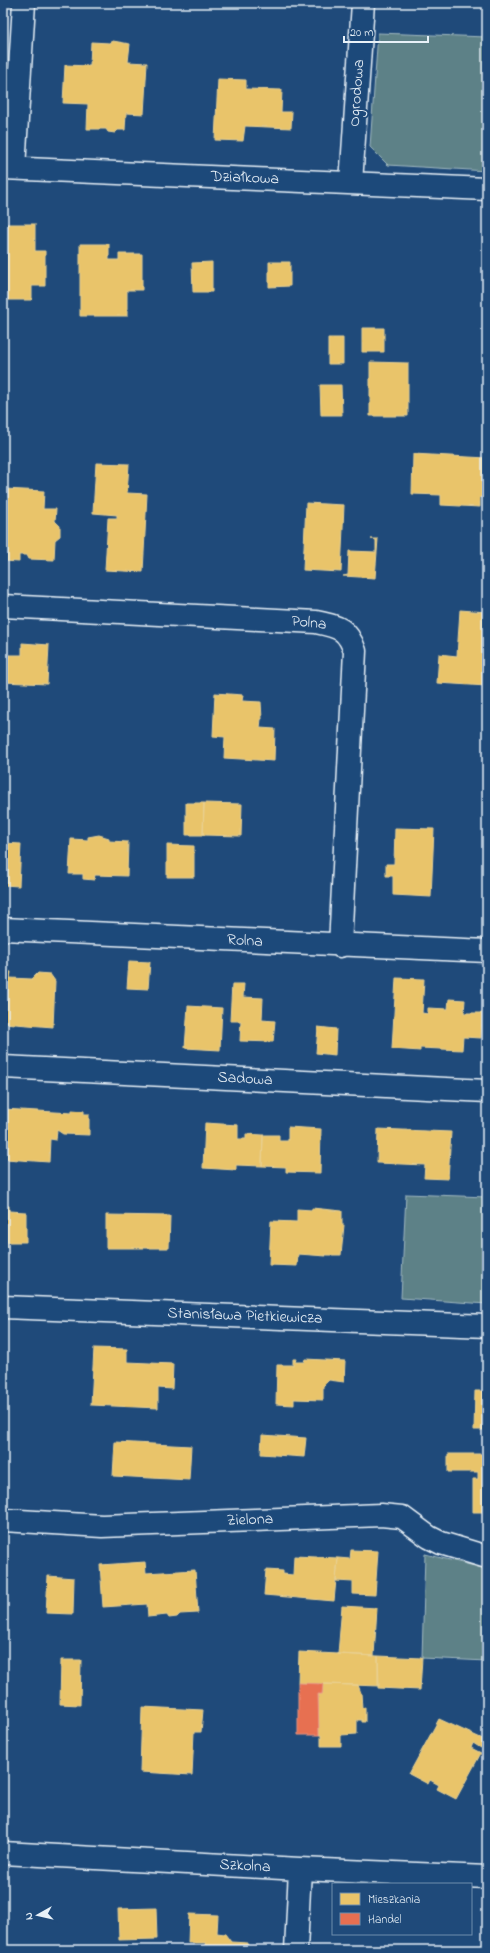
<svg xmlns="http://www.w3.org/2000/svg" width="490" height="1953" viewBox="0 0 490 1953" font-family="'Indie Flower',sans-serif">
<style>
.green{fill:#5d8187;stroke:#a2b9c0}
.homes{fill:#e9c46a;stroke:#e9d295}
.shops{fill:#e76f51;stroke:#e79683}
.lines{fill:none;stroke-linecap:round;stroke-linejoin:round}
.minor-casing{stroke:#e8f1f8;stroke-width:25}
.minor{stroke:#1f4a7a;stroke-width:22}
.labels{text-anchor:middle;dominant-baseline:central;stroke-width:4;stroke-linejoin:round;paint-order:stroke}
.street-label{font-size:16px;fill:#e8f1f8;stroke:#1f4a7a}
</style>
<rect width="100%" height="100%" fill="#1f4a7a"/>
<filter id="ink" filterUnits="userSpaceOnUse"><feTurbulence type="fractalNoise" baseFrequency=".025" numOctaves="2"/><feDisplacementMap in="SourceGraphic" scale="8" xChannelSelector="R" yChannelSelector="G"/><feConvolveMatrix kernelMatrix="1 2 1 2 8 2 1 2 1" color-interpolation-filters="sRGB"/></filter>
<g filter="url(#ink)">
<!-- green -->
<path class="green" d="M 378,33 L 487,37 L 487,171 L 388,165 L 370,147 Z
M 406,1194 L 487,1197 L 487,1304 L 401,1298 Z
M 425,1554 L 487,1569 L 487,1661 L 422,1658 Z"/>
<!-- homes -->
<path class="homes" d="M 113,41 L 130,44 L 128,62 L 147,63 L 144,114 L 126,113 L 125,130 L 118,130 L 115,133 L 108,132 L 106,129 L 87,129 L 88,104 L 63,103 L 65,65 L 90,66 L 91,42 L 110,43 Z
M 218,79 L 246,80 L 246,89 L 282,90 L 281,112 L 292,112 L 291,128 L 245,126 L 243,141 L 215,140 Z
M 3,224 L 35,224 L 35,251 L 45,251 L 45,286 L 32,286 L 32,300 L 3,300 Z
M 80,244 L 109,244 L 109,260 L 119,260 L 119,254 L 142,254 L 142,290 L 127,290 L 127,316 L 80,316 Z
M 212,262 L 212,292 L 193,292 L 192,263 Z
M 269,262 L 290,262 L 290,286 L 269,287 Z
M 362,328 L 384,328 L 384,352 L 362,352 Z
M 328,338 L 343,338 L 343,364 L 328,364 Z
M 370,362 L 408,363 L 408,416 L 370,416 Z
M 320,385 L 341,385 L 342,415 L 321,415 Z
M 413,454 L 487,458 L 487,498 L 480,497 L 480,507 L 441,505 L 441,495 L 412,494 Z
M 96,463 L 129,464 L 127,493 L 147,494 L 143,572 L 105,570 L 108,518 L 117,518 L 117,515 L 93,513 Z
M 4,489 L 44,491 L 43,509 L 56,509 L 55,521 L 60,526 L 60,536 L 55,540 L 54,560 L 29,559 L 27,555 L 19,555 L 19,562 L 3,561 Z
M 306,503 L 344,505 L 341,572 L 303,570 Z
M 371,539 L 378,539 L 375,578 L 343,576 L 348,575 L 349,551 L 376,552 L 376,540 Z
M 460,610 L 487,612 L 487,686 L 437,683 L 439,654 L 457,656 Z
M 22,643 L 49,645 L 47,684 L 3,682 L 3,655 L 22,655 Z
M 215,693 L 243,695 L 242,701 L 261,702 L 262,719 L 261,719 L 260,728 L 275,729 L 274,761 L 224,758 L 225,737 L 213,736 Z
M 186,803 L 204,803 L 203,835 L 186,835 Z
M 204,803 L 242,804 L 241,836 L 203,835 Z
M 395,828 L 434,829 L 431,897 L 393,895 L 393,876 L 386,876 L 386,864 L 394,864 Z
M 99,835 L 109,838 L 109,841 L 128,842 L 127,876 L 95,875 L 94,880 L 83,879 L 83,874 L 69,874 L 71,839 L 88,840 L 88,837 Z
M 3,843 L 21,844 L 19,886 L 3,885 Z
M 167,845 L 194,846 L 194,877 L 167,877 Z
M 129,961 L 150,962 L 148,989 L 127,988 Z
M 3,971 L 11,972 L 10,978 L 32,979 L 38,973 L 50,974 L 55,981 L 53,1027 L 3,1023 Z
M 396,978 L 424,979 L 422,1013 L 428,1014 L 428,1008 L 448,1009 L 449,999 L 465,1000 L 464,1013 L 482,1013 L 481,1038 L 463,1037 L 462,1050 L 420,1048 L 420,1051 L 392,1049 Z
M 232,984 L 244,984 L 243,997 L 263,998 L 262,1020 L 275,1021 L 273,1042 L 240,1041 L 241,1021 L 230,1021 Z
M 188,1006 L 222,1008 L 220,1050 L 185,1048 Z
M 318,1027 L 336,1029 L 335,1055 L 316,1053 Z
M 3,1109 L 72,1113 L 72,1110 L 84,1111 L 84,1114 L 89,1114 L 89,1135 L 63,1134 L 57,1130 L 56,1140 L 50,1139 L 49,1162 L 5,1159 L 4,1170 L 3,1170 Z
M 205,1123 L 238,1125 L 238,1139 L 246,1139 L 246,1134 L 263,1135 L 262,1166 L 236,1165 L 236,1170 L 203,1168 Z
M 288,1127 L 321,1129 L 320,1173 L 286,1172 L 286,1167 L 262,1166 L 263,1135 L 279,1135 L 279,1141 L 288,1141 Z
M 378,1129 L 451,1132 L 448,1179 L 424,1178 L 425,1165 L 377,1163 Z
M 3,1206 L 9,1206 L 9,1211 L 26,1212 L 26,1242 L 7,1242 L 7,1247 L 3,1247 Z
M 312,1208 L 342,1211 L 342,1225 L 344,1225 L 341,1255 L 325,1255 L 326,1256 L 298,1254 L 297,1266 L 269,1265 L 271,1221 L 297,1222 L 297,1209 L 312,1210 Z
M 106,1215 L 170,1216 L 169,1248 L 106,1248 Z
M 94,1348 L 127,1349 L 127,1362 L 173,1364 L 172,1389 L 158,1388 L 158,1408 L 91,1405 Z
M 293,1359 L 296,1359 L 295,1362 L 304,1362 L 305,1359 L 345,1361 L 344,1382 L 329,1380 L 323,1386 L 323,1400 L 294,1399 L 294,1405 L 276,1404 L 277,1365 L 293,1365 Z
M 475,1391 L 487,1391 L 487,1430 L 474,1430 Z
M 262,1435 L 306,1438 L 304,1457 L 261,1454 Z
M 115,1442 L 191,1446 L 189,1480 L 113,1476 Z
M 448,1454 L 487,1454 L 487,1512 L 473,1512 L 473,1479 L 478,1479 L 478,1472 L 448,1472 Z
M 351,1550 L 378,1551 L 375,1595 L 353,1594 L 353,1582 L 336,1581 L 338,1558 L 350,1559 Z
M 294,1556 L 338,1558 L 334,1601 L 264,1595 L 266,1570 L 283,1571 L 283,1574 L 293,1575 Z
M 145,1562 L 146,1573 L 195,1570 L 198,1613 L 180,1614 L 177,1617 L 169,1618 L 167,1615 L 148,1617 L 147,1604 L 103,1607 L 100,1565 Z
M 48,1576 L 74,1578 L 73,1614 L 46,1613 Z
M 342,1606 L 377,1608 L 374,1656 L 338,1654 Z
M 299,1652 L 378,1656 L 379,1686 L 298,1683 Z
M 378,1656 L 422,1658 L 420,1690 L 378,1688 Z
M 61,1660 L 81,1660 L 80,1705 L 60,1704 Z
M 323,1684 L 358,1685 L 361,1693 L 362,1708 L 365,1707 L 365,1722 L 362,1722 L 362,1720 L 357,1720 L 357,1734 L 341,1735 L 341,1746 L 321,1746 L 321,1735 L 319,1735 L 318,1694 L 322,1694 Z
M 142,1707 L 203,1710 L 201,1732 L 194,1732 L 192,1775 L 140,1772 Z
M 439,1719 L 485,1740 L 481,1748 L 473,1743 L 471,1748 L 481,1753 L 456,1799 L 437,1789 L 439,1785 L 430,1780 L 428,1784 L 409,1774 Z
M 156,1908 L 157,1939 L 119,1940 L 118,1909 Z
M 189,1914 L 218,1915 L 217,1933 L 225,1934 L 231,1942 L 248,1943 L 247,1950 L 206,1950 L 206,1943 L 188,1943 Z"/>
<!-- shops -->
<path class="shops" d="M 298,1683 L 323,1684 L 322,1694 L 318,1694 L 319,1735 L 298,1735 Z"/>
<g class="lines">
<defs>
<path id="minor" d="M 3,168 L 487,189
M 14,168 L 24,3
M 351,183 L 363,3
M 3,606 L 316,622 C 339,627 347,628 355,651 L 340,946
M 3,929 L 487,951
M 3,1067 L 487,1091
M 3,1307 L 487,1326
M 3,1520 L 102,1526 L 381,1515 L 402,1517 L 429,1537 L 441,1543 L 487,1557
M 3,1853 L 300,1869 L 487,1877
M 296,1950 L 300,1869"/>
</defs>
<!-- minor casing -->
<use href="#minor" class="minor-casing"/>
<!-- minor -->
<use href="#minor" class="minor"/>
</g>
</g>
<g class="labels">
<!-- street labels -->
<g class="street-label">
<text transform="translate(357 93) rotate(-86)">Ogrodowa</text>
<text transform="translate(245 178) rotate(2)">Działkowa</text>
<text transform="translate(309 623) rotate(6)">Polna</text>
<text transform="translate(245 941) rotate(3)">Rolna</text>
<text transform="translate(245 1079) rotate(3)">Sadowa</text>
<text transform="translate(245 1316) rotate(2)">Stanisława Pietkiewicza</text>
<text transform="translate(250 1520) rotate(-2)">Zielona</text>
<text transform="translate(245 1866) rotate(3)">Szkolna</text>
</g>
</g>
<!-- margin -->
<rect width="490" height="1953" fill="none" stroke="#1f4a7a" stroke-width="16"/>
<rect x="8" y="8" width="474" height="1937" fill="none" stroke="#e8f1f8" stroke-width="1.5" filter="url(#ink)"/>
<!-- legend -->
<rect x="332" y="1883" width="140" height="52" fill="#1f4a7a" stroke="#6f8dac"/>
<rect x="340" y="1893" width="20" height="12" fill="#e9c46a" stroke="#6f8dac"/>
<text x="368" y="1903" font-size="12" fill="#e8f1f8">Mieszkania</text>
<rect x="340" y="1913" width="20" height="12" fill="#e76f51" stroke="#6f8dac"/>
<text x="368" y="1923" font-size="12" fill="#e8f1f8">Handel</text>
<!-- north arrow -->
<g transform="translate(38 1915) rotate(262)" stroke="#1f4a7a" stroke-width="3" paint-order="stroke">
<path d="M0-3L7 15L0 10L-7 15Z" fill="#e8f1f8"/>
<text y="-6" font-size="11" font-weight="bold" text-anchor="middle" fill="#e8f1f8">N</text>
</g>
<!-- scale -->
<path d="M344 36v6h84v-6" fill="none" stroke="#e8f1f8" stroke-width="2"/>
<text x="350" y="36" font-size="12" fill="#e8f1f8" stroke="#1f4a7a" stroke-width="3" paint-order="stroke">20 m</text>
</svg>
